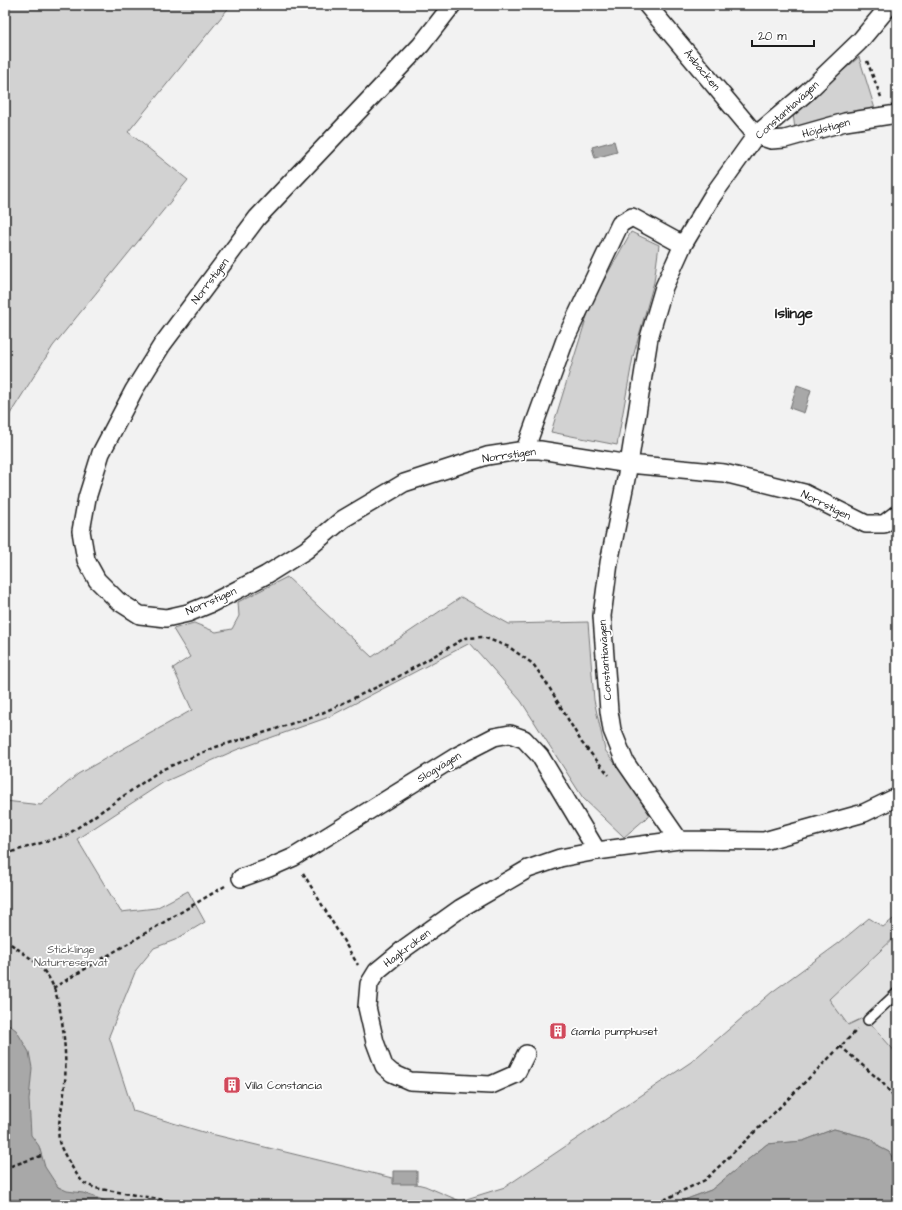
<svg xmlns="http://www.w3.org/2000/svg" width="902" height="1210" viewBox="0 0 902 1210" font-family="'Architects Daughter',sans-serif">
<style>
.built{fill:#e2e2e2}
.green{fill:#d2d2d2;stroke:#777}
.water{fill:#a8a8a8;stroke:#707070}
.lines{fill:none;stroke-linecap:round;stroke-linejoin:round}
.service-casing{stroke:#1c1c1c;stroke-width:12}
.minor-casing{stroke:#1c1c1c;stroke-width:20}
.path{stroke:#1c1c1c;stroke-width:2.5;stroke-dasharray:4 3;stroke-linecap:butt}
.service{stroke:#fff;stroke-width:9}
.minor{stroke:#fff;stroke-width:17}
.labels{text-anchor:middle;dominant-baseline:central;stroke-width:3.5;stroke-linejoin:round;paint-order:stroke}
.street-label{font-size:11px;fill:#1c1c1c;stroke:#fff}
.park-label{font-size:11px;fill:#5c5c5c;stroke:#fff}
.poi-label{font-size:11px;fill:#1c1c1c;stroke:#fff;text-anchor:start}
.district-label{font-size:15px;font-weight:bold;fill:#1c1c1c;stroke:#fff}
</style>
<rect width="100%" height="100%" fill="#f2f2f2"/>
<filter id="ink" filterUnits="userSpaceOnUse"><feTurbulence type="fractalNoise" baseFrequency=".025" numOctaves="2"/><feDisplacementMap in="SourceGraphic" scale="8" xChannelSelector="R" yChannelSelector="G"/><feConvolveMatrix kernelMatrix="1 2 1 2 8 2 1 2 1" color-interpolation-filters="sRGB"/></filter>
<g filter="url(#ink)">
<!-- built -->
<path class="built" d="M 897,935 L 897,1054 L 866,1017 L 848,1025 L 829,999 Z"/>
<!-- green -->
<path class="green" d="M 5,5 L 231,5 L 128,132 L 188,180 L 53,346 L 5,422 Z
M 859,57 L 875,109 L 795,129 L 793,114 Z
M 631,232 L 659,245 L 654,282 L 633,357 L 617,445 L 551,432 L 591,303 Z
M 287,577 L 372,657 L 461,597 L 509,624 L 588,622 L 594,700 L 605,750 L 652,813 L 624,837 L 583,798 L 521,701 L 470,643 L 329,717 L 236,750 L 164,782 L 77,839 L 121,912 L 156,908 L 188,891 L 205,922 L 175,940 L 154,948 L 136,970 L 109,1036 L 133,1111 L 203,1132 L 425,1186 L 460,1201 L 505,1187 L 691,1062 L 772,992 L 839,943 L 869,918 L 883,927 L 897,916 L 897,935 L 829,999 L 848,1025 L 865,1017 L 897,1054 L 897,1162 L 894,1160 L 889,1152 L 879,1147 L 872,1139 L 834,1129 L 803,1141 L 767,1144 L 711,1190 L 671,1205 L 117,1205 L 70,1194 L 55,1185 L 5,1105 L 5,801 L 41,805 L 78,774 L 192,710 L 173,668 L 190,657 L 173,629 L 194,623 L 216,632 L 232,629 L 239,616 L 238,602 Z"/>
<!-- water -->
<path class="water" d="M 614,141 L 617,152 L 595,158 L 592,147 Z
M 797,385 L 811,390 L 804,413 L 790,408 Z
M 5,1022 L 16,1030 L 29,1052 L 32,1068 L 29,1100 L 31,1135 L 39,1146 L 45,1167 L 58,1187 L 67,1191 L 83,1193 L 117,1205 L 5,1205 Z
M 834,1129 L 872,1139 L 879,1147 L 889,1152 L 894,1160 L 897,1162 L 897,1205 L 671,1205 L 711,1190 L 767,1144 L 803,1141 Z
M 393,1171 L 417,1171 L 417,1184 L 393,1184 Z"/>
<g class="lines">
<defs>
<path id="service" d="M 868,1020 L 897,993"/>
<path id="minor" d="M 452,5 L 421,45 L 257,218 L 162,345 L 134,390 L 101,453 L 87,498 L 81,531 L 86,560 L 97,580 L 118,601 L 140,615 L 166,618 L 188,613 L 210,604 L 266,575 L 306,550 L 343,519 L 404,483 L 487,456 L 525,450 L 540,450 L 629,464 L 724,473 L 804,493 L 866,524 L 884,524 L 897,514
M 647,5 L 756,135 L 771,140 L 785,139 L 845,122 L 897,114
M 890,5 L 859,42 L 807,92 L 756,135 L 713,195 L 683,245 L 664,287 L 649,338 L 629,464 L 609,563 L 602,616 L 609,711 L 612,730 L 625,762 L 679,840 L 764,841 L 864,813 L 897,797
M 525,450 L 565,340 L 620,224 L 632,217 L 683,245
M 241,878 L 269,868 L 294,857 L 457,756 L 494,737 L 510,734 L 524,739 L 540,756 L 597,851
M 526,1054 L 516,1074 L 491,1085 L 410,1081 L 392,1073 L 384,1066 L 375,1042 L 367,1007 L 369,984 L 377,971 L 405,948 L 461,908 L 528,869 L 560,858 L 597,851 L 679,840"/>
</defs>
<!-- service casing -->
<use href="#service" class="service-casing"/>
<!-- minor casing -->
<use href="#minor" class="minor-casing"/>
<!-- path -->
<path class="path" d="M 867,61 L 881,97
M 5,854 L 67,835 L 161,770 L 216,747 L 273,730 L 322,713 L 396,678 L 465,638 L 483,637 L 509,647 L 533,664 L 546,682 L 582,743 L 609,775
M 303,873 L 358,965
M 5,940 C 20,951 36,960 47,975 C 64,997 68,1066 64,1093 C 62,1110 57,1125 59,1141 C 60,1149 78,1178 84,1183 C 87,1185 91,1186 95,1188 L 193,1205
M 53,988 L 225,886
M 840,1046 L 882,1082 L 897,1101
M 11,1166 L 41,1156
M 651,1205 L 668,1198 L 705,1180 L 767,1120 L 857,1030"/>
<!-- service -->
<use href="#service" class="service"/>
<!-- minor -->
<use href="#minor" class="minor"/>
</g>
</g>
<!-- icons -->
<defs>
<symbol id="building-square" viewBox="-11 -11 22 22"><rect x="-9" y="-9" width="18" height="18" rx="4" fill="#d1495b" stroke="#fff"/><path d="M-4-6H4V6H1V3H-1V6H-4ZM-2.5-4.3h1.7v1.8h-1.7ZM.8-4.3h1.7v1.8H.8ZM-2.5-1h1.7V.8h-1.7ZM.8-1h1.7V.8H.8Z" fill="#fff"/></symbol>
</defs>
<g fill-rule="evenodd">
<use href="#building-square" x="548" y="1021" width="20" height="20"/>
<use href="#building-square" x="222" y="1075" width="20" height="20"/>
</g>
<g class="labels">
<!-- street labels -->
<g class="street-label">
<text transform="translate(702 70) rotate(50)">Åsbacken</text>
<text transform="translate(787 110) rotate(-42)">Constantiavägen</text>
<text transform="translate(826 128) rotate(-15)">Höjdstigen</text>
<text transform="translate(210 281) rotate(-53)">Norrstigen</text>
<text transform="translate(509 455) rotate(-8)">Norrstigen</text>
<text transform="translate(826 505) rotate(26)">Norrstigen</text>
<text transform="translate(211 601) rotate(-24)">Norrstigen</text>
<text transform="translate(605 660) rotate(-94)">Constantiavägen</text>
<text transform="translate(439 767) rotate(-31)">Slogvägen</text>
<text transform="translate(407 948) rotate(-37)">Hagkroken</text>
</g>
<!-- park labels -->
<g class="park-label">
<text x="71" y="949">Sticklinge<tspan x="71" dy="13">Naturreservat</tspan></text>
</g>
<!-- poi labels -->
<g class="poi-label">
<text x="571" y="1031">Gamla pumphuset</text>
<text x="245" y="1085">Villa Constancia</text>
</g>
<!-- district labels -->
<g class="district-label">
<text x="794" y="313">Islinge</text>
</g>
</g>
<!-- margin -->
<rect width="902" height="1210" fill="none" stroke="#fff" stroke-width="20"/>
<rect x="10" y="10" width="882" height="1190" fill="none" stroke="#1c1c1c" stroke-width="1.5" filter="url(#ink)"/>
<!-- scale -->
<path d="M752 40v6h62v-6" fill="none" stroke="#1c1c1c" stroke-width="2"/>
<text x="758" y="40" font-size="12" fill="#1c1c1c" stroke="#ffffff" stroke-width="3" paint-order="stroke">20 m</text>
</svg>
